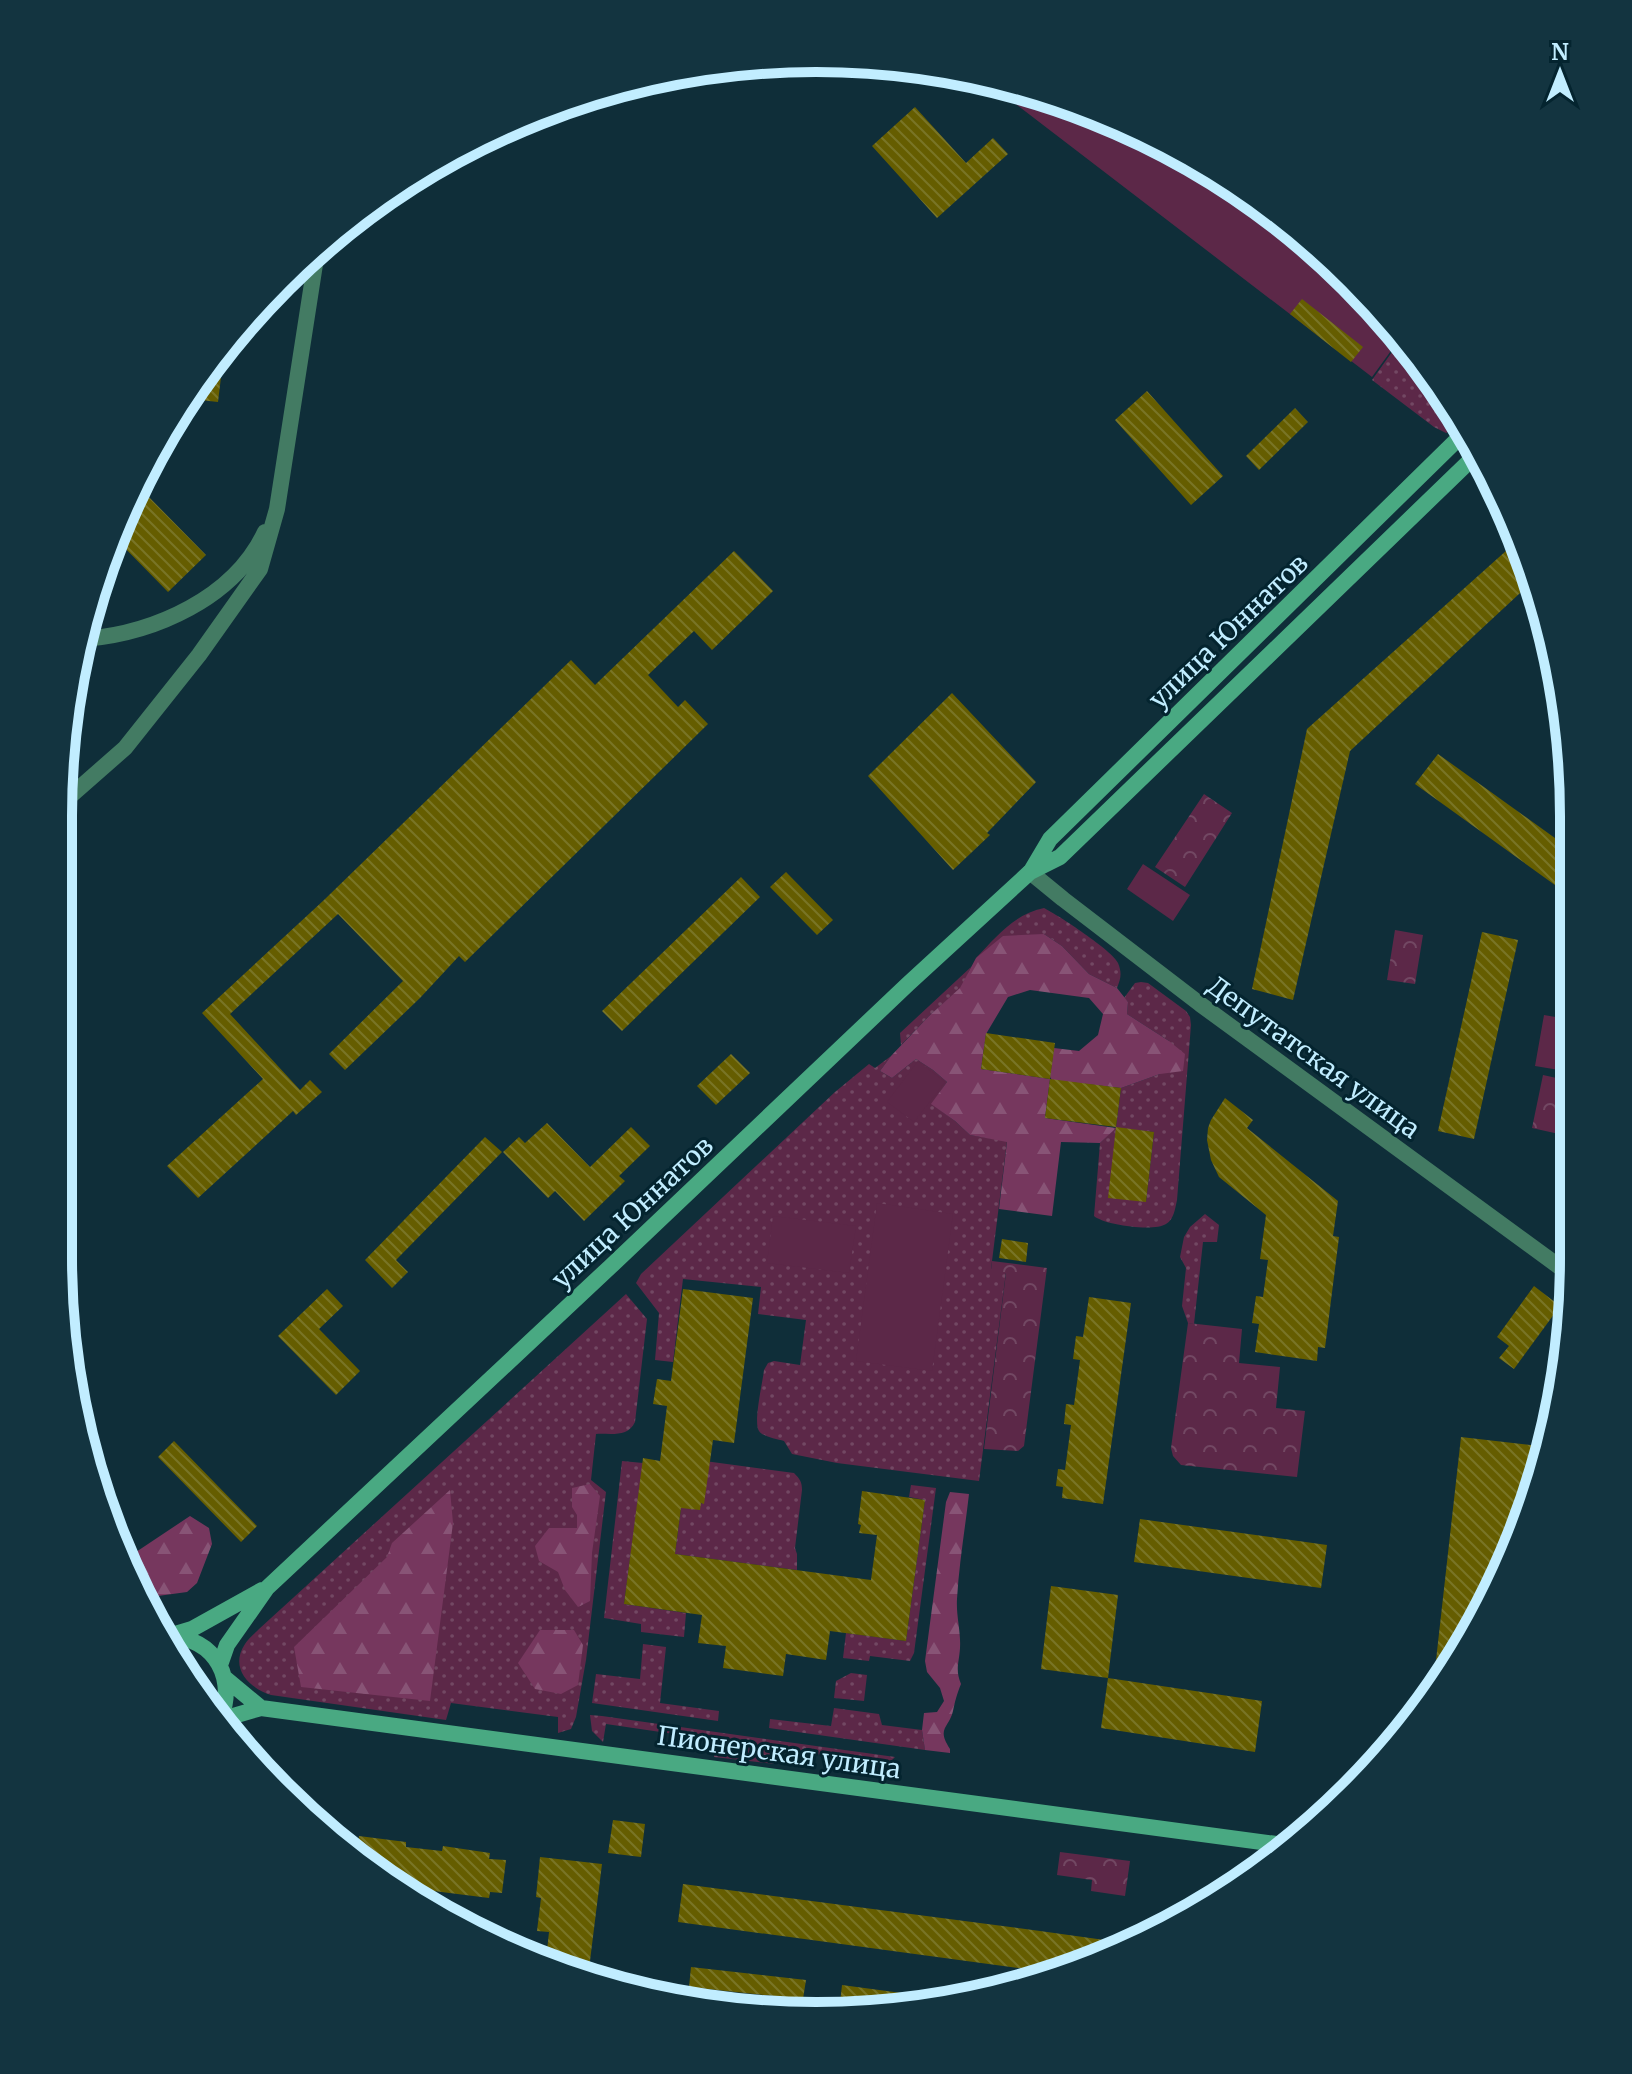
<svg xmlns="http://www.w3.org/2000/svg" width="1632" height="2074" viewBox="0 0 1632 2074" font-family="Merriweather,serif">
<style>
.grass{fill:url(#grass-dots);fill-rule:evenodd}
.forest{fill:url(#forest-firs)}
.park{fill:url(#park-crowns)}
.pitch{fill:#5c2848}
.building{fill:url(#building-back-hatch)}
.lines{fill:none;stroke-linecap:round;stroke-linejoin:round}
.minor{stroke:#437b63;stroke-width:16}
.secondary{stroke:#49a982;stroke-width:16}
.labels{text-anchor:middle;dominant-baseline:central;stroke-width:6;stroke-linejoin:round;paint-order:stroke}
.street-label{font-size:26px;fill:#c1edff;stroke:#04242f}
.rim{fill:none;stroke:#c1edff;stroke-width:10}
</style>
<defs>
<pattern id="grass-dots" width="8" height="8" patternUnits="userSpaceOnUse" patternTransform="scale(2)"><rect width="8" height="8" fill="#5c2848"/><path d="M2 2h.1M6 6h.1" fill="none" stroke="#724863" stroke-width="1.8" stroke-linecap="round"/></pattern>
<pattern id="forest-firs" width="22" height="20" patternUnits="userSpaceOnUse" patternTransform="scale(2)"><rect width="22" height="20" fill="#76375e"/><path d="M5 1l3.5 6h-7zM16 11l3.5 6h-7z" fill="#885476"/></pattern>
<pattern id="park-crowns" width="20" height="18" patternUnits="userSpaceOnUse" patternTransform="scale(2)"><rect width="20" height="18" fill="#5c2848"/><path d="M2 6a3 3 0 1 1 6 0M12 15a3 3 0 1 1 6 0" fill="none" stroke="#724863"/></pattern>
<pattern id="building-back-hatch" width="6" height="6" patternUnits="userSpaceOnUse" patternTransform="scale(2)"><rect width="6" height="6" fill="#655d00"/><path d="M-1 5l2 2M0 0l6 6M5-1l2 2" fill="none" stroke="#797526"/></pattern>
</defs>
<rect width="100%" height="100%" fill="#0f2e39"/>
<!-- grass -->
<path class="grass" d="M 1402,338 L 1463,424 L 1446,433 L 1434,427 L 1372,380 Z
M 1044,908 C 1058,915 1113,951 1118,963 C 1122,973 1121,978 1117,988 L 1089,974 L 1062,946 L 1044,934 L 976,958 C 996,937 1014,914 1044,908 Z
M 971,967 L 961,988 L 929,1016 L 901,1045 L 900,1033 Z
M 1141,982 L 1148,983 L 1186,1011 L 1190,1017 L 1191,1025 L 1177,1200 C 1175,1209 1174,1219 1166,1224 C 1154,1232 1104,1225 1094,1216 L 1100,1143 L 1116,1127 L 1121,1088 L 1160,1074 L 1169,1041 L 1127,1014 L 1128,1002 L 1124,998 L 1135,983 ZM 1117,1128 L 1154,1132 L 1146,1202 Z
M 891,1056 L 880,1071 L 892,1078 L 916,1059 L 933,1070 L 947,1082 L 932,1104 L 955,1121 L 970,1135 L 1007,1141 L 991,1269 L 1006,1272 L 979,1481 L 837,1463 L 792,1454 L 784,1441 C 777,1439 763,1437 759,1431 C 753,1423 763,1381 764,1370 L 768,1363 L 774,1361 L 800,1365 L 806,1320 L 758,1314 L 761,1287 L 683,1279 L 673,1362 L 655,1360 L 659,1313 L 636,1283 L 641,1274 L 835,1092 L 869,1064 L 875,1068 Z
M 1205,1214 L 1219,1225 L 1217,1242 L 1203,1242 L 1194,1324 L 1188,1323 L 1182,1306 L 1186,1268 L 1180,1257 L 1184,1237 L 1190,1227 Z
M 626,1294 L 647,1319 L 635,1422 C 628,1438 610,1433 596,1434 L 591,1480 L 606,1492 L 586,1660 L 576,1717 L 571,1729 L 558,1733 L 558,1717 L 451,1703 L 446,1720 L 271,1695 C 249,1688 229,1668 245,1644 C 248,1639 254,1634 259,1629 Z
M 675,1457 L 794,1473 C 800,1479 802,1482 802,1490 L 795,1548 L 797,1554 L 797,1570 L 675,1554 L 681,1508 L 703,1503 Z
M 622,1461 L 643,1463 L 624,1604 L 686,1613 L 684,1637 L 641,1632 L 641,1624 L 604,1618 Z
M 911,1485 L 936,1488 L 914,1653 L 910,1661 L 870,1656 L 869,1661 L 843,1658 L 846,1633 L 906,1641 L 925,1500 L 909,1497 Z
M 643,1644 L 666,1647 L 660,1703 L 719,1711 L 718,1721 L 592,1703 L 596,1674 L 640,1679 Z
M 851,1673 L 867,1675 L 864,1701 L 834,1698 L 836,1681 Z
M 834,1708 L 879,1714 L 882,1725 L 922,1730 L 925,1750 L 769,1728 L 770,1719 L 831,1726 Z
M 590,1715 L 602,1716 L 895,1757 L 890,1762 L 885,1773 L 874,1778 L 871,1763 L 865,1760 L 776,1749 L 774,1764 L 714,1757 L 715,1740 L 606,1724 L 603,1742 L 592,1731 Z"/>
<!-- forest -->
<path class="forest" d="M 1044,934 L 1062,946 L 1089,974 L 1117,988 L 1128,1002 L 1127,1014 L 1169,1041 L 1185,1054 L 1183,1071 L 1160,1074 L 1121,1088 L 1052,1080 L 1050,1077 L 1054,1048 L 1079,1051 L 1098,1035 L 1103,1014 L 1089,998 L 1030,990 L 1008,997 L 986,1034 L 981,1069 L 1050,1079 L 1045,1118 L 1116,1128 L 1100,1143 L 1061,1142 L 1052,1216 L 999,1209 L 1007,1142 L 970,1135 L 955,1121 L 931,1104 L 947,1082 L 933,1070 L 916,1059 L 892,1078 L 880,1071 L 891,1056 L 929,1016 L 960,988 L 976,958 L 1003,936 Z
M 590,1484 L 600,1496 L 592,1553 L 590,1601 L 578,1607 L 565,1590 L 558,1572 L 539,1561 L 535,1546 L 549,1528 L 577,1528 L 577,1515 L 572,1507 L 572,1488 Z
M 450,1490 L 453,1523 L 430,1701 L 301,1687 L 294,1647 L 387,1557 L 392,1543 Z
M 950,1492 L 969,1494 C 965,1529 959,1564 957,1599 C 956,1616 961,1631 960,1648 C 959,1664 955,1669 961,1684 C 957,1694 955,1701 953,1711 C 949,1728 936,1728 950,1749 L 950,1753 L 925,1750 L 922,1730 L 924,1713 L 937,1712 L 944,1701 L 940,1688 L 927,1672 L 925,1661 L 946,1502 Z
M 190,1516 L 209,1528 L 212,1544 L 197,1583 L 187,1592 L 143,1598 L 127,1558 Z
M 540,1630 L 574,1630 L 583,1645 L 578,1685 L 561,1694 L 535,1689 L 518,1663 Z"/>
<!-- park -->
<path class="park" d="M 1204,794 L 1232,813 L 1185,887 L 1155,867 Z
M 1395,930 L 1423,935 L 1415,984 L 1387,980 Z
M 1543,1075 L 1570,1081 L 1559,1134 L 1532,1128 Z
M 992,1261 L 1047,1268 L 1024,1446 L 1018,1451 L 984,1449 L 1006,1273 L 991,1270 Z
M 1188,1323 L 1242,1329 L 1239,1363 L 1280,1367 L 1276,1408 L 1305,1411 L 1297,1477 L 1181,1465 L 1173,1456 L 1171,1448 Z
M 1060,1852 L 1130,1861 L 1125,1896 L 1091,1891 L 1092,1880 L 1057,1875 Z"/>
<!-- pitch -->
<path class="pitch" d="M 983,79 L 1012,84 L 1151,136 L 1277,214 L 1386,316 L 1401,337 L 1372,377 Z
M 1143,864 L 1190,895 L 1173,921 L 1127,889 Z
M 1544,1015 L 1573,1020 L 1573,1060 L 1571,1072 L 1535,1066 Z
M 918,1061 L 945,1082 L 914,1122 L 887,1102 Z
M 877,1203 L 953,1214 L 932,1371 L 856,1361 Z
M 773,1216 L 856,1226 L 849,1273 L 767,1263 Z"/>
<!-- building -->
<path class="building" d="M 915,107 L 966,163 L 993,138 L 1008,154 L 937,218 L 872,146 Z
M 1302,299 L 1363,347 L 1351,362 L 1290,314 Z
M 225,344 L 218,402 L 191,399 L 215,354 Z
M 1147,391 L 1223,476 L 1191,505 L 1115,420 Z
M 1295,408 L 1308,422 L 1259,470 L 1246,456 Z
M 142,490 L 206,555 L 168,592 L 116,539 Z
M 1507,550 L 1534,580 L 1350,751 L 1293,1000 L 1252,989 L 1307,729 Z
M 734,551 L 773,591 L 712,650 L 694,631 L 648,675 L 678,707 L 685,700 L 708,724 L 465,962 L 459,956 L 420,998 L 345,1070 L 329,1054 L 403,981 L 338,914 L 230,1014 L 300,1090 L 310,1080 L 322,1092 L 296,1115 L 293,1111 L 198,1198 L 167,1166 L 263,1079 L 202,1013 L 324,900 L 571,660 L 595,685 Z
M 952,693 L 1036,782 L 987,833 L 990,835 L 953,870 L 868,776 Z
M 1438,754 L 1573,851 L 1573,898 L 1415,784 Z
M 786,872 L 833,920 L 817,935 L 770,887 Z
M 741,877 L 760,897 L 622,1031 L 602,1011 Z
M 1482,932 L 1518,940 L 1474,1139 L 1438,1131 Z
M 986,1033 L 1055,1043 L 1050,1079 L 981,1069 Z
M 731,1054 L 750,1073 L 716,1105 L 697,1086 Z
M 1050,1079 L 1121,1088 L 1116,1127 L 1045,1118 Z
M 1225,1098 L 1253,1120 L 1247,1128 L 1338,1201 L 1333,1236 L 1339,1237 L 1325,1348 L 1318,1347 L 1317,1361 L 1255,1352 L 1259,1324 L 1252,1323 L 1256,1296 L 1263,1297 L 1268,1260 L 1260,1259 L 1266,1215 L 1219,1177 L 1211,1160 L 1207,1140 L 1208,1128 L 1211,1120 Z
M 547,1123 L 590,1167 L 631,1127 L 650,1146 L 619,1176 L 625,1181 L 584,1221 L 555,1191 L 548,1198 L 503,1152 L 519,1137 L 525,1143 Z
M 1116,1127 L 1154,1132 L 1146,1202 L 1108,1198 Z
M 485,1137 L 502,1152 L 396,1260 L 408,1272 L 392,1288 L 365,1260 Z
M 1002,1239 L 1028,1243 L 1026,1262 L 999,1258 Z
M 1534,1286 L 1560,1306 L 1514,1369 L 1499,1358 L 1509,1346 L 1497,1337 Z
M 327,1289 L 343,1306 L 319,1329 L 360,1371 L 336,1395 L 278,1336 Z
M 683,1289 L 753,1298 L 734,1443 L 713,1440 L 704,1504 L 701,1503 L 700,1510 L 681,1508 L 675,1554 L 871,1580 L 877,1535 L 859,1533 L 861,1525 L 858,1524 L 862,1491 L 925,1500 L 906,1641 L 830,1631 L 826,1660 L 786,1654 L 783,1676 L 723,1668 L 726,1646 L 698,1643 L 702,1615 L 624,1604 L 643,1458 L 660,1461 L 667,1406 L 653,1404 L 657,1379 L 671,1381 Z
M 1089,1297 L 1131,1303 L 1103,1504 L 1062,1498 L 1063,1487 L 1056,1486 L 1058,1469 L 1065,1470 L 1071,1425 L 1064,1424 L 1066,1404 L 1074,1405 L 1080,1360 L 1073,1359 L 1076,1336 L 1083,1337 Z
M 1461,1437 L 1547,1447 L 1516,1548 L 1446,1680 L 1432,1696 Z
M 174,1441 L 257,1526 L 241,1542 L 158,1457 Z
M 1140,1519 L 1327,1545 L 1321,1588 L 1134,1562 Z
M 1051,1586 L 1118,1595 L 1108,1678 L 1041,1669 Z
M 1108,1678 L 1262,1701 L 1255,1752 L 1101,1728 Z
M 613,1820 L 645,1824 L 641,1857 L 608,1853 Z
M 359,1836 L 406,1842 L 406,1847 L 442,1851 L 443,1846 L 490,1853 L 489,1859 L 506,1860 L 502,1893 L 490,1892 L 489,1898 L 402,1887 L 357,1853 Z
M 540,1857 L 602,1864 L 588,1977 L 546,1960 L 549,1932 L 537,1931 L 541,1898 L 536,1897 Z
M 683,1884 L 1040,1931 L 1126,1943 L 1055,1973 L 678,1922 Z
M 691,1967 L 806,1980 L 803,1999 L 689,1987 Z
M 842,1985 L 924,1996 L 924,2002 L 878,2008 L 840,2003 Z"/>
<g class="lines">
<!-- minor -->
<path class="minor" d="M 85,639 C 155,633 234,598 265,532
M 59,806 L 125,748 L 199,655 L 260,569 L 277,509 L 318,245
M 1030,872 L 1063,899 L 1200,1004 L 1572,1276"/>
<!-- secondary -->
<path class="secondary" d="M 1031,871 L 1050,839 L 1467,430
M 172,1635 L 192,1629 L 262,1590
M 161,1638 C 208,1631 238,1673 221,1717
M 220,1665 L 227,1645 L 267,1588 L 610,1267 L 908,984 L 1030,872 L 1060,857 L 1479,452
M 226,1679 L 261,1708
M 223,1719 L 261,1708 L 1291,1846"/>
</g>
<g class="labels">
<!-- street labels -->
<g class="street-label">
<text transform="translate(1228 631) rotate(-44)">улица Юннатов</text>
<text transform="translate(1314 1057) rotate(36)">Депутатская улица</text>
<text transform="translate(632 1212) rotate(-43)">улица Юннатов</text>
<text transform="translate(779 1752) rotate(8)">Пионерская улица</text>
</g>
</g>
<!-- crop -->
<path d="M0 0H1632V2074H0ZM816 72H816A744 744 0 0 1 1560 816V1258A744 744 0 0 1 816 2002H816A744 744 0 0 1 72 1258V816A744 744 0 0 1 816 72Z" fill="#133440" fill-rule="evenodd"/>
<path class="rim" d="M816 72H816A744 744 0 0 1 1560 816V1258A744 744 0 0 1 816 2002H816A744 744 0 0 1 72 1258V816A744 744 0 0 1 816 72Z"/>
<!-- north arrow -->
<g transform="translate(1560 72)" stroke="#04242f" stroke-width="6" paint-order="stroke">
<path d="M0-6L14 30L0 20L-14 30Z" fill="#c1edff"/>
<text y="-12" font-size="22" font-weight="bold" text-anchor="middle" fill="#c1edff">N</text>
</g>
</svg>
